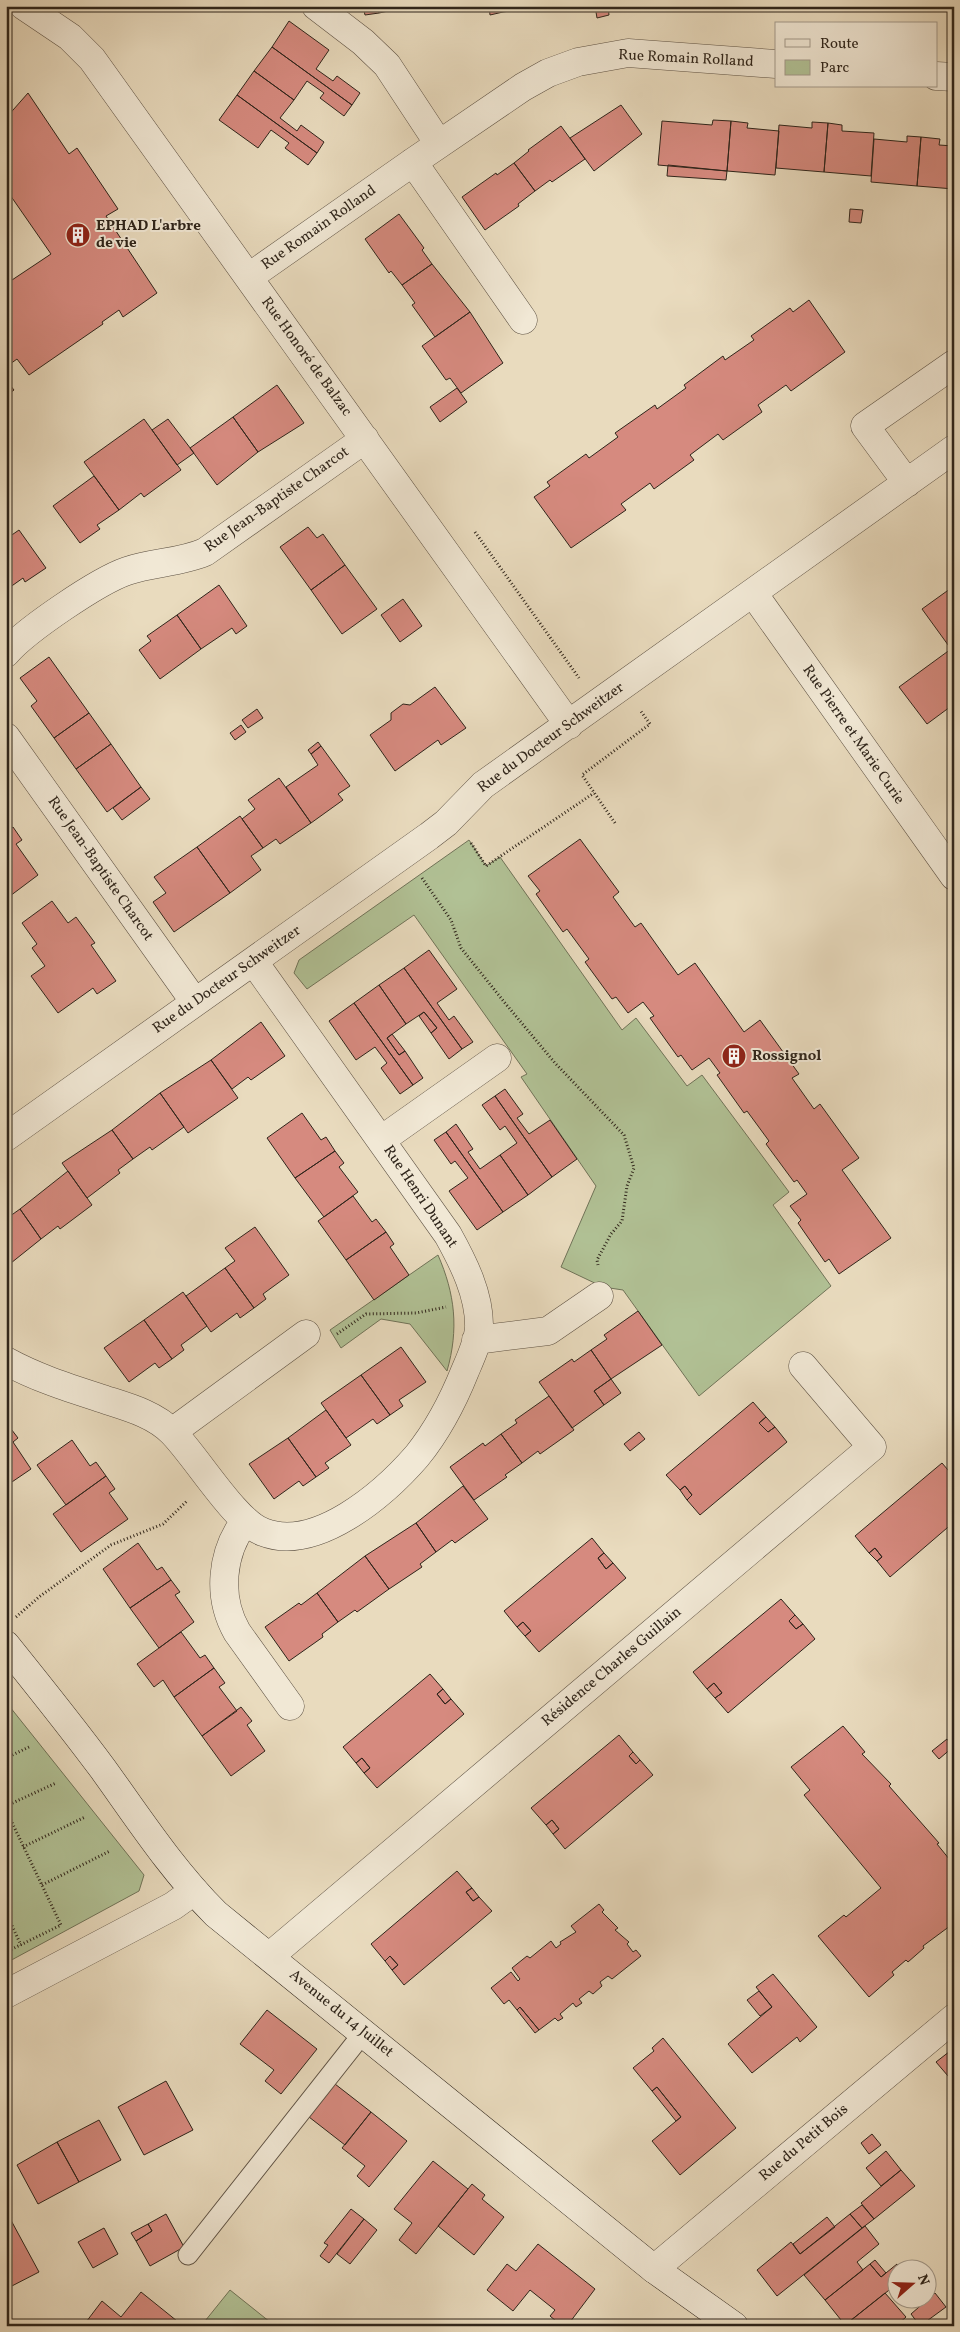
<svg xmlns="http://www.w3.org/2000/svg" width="960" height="2332" viewBox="0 0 960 2332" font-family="Vollkorn,serif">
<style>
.green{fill:#b1c195;stroke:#707358}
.building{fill:#d68a7f;stroke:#2f251b}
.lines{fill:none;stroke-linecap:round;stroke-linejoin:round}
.lane-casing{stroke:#5e5244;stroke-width:21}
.street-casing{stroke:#5e5244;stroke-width:29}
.secondary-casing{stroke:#2f251b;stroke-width:29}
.path{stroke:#2f251b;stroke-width:3;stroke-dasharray:1 2.5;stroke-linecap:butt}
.lane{stroke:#f1e8d5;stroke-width:19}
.street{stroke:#f1e8d5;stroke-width:28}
.secondary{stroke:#f1e8d5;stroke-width:28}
.labels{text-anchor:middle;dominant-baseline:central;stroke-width:4;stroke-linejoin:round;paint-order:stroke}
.street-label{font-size:15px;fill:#2f251b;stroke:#f1e8d5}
.poi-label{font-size:15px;font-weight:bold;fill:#2f251b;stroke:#f1e8d5;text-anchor:start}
</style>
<rect width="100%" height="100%" fill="#e9dbbe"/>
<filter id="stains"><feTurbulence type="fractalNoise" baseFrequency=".004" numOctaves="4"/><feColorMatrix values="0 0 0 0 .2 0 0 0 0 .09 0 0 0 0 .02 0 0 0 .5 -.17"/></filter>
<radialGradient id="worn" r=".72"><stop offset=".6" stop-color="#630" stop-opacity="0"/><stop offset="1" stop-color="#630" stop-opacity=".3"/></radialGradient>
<!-- green -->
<path class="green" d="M 469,840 L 486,866 L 500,857 L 622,1030 L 636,1018 L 687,1086 L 702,1075 L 789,1192 L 773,1205 L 831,1286 L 699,1396 L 623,1290 L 603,1287 L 561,1267 L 596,1186 L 521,1077 L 527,1074 L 414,915 L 307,989 L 294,973 L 299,960 Z
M 438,1255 C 455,1294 459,1329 447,1371 L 410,1324 L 381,1319 L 341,1348 L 330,1330 Z
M 6,1702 L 144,1875 L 139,1891 L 6,1963 Z
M 230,2290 L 275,2326 L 201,2326 Z"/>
<!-- building -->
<path class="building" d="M 363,6 L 378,6 L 379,13 L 365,15 Z
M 378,6 L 392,6 L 393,10 L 379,13 Z
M 489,6 L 502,6 L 503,12 L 490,15 Z
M 502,6 L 517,6 L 517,10 L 503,12 Z
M 595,6 L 608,6 L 609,15 L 597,18 Z
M 289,21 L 329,50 L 316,69 L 333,81 L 337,76 L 360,93 L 352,105 L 272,47 Z
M 272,47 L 352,105 L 344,116 L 320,98 L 324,93 L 307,81 L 294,100 L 254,71 Z
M 254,71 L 294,100 L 280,118 L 297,131 L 301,125 L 324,142 L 317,153 L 237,95 Z
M 28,93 L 69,154 L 77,148 L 118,209 L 106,216 L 157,293 L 123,317 L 119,310 L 102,322 L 103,324 L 29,375 L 17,359 L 6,367 L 6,284 L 51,254 L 8,192 L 6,193 L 6,118 Z
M 237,95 L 317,153 L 308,165 L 285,148 L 289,143 L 271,130 L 258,148 L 219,120 Z
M 621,105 L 642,134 L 594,171 L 570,138 Z
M 713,120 L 731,121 L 727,171 L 658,165 L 662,121 L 712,125 Z
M 731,121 L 748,123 L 747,128 L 779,131 L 775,175 L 727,171 Z
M 812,122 L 828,123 L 824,172 L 776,168 L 779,125 L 812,128 Z
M 828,123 L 842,125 L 842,131 L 874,133 L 871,176 L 824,172 Z
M 561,126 L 585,159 L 552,182 L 550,180 L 535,191 L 514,163 L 529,151 L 528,150 Z
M 907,136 L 921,137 L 917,186 L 871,182 L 874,139 L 907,142 Z
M 921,137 L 940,139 L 939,145 L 954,146 L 954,189 L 917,186 Z
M 514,163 L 535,191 L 518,204 L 519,206 L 485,230 L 462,197 L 496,173 L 497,175 Z
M 668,165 L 727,171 L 726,180 L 667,176 Z
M 850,209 L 863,210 L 861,223 L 849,222 Z
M 399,214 L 424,248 L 422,250 L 432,264 L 402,285 L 391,271 L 389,273 L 365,239 Z
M 432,264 L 470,312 L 435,337 L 412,305 L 415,303 L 402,285 Z
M 809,300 L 845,352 L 791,391 L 786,385 L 758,405 L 762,412 L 723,440 L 718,434 L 690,455 L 694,460 L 654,489 L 650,483 L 621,504 L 626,510 L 571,548 L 534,497 L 550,486 L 547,482 L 586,454 L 589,458 L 618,437 L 615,433 L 655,405 L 657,409 L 686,388 L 684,385 L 723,356 L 725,360 L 754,340 L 751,336 L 790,308 L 793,312 Z
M 470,312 L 503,363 L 461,393 L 450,378 L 446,380 L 422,346 Z
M 6,380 L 14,390 L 6,396 Z
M 277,385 L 304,423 L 258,452 L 233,417 Z
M 457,388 L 467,402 L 440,422 L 430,407 Z
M 233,417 L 258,452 L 217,485 L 190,448 Z
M 144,419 L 181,470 L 144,497 L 141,493 L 119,510 L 84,462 Z
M 168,419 L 194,453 L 177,465 L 152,430 Z
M 94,476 L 119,510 L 97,525 L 100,529 L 80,543 L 53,506 Z
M 308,527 L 317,538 L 323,534 L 345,565 L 311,590 L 280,547 Z
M 19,530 L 46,568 L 25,582 L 23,578 L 6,590 L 6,539 Z
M 345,565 L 377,609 L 342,634 L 311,590 Z
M 219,585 L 247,626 L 236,634 L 232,628 L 201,649 L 177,615 Z
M 954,586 L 954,704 L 927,724 L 899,687 L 951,649 L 922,609 Z
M 403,599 L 422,626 L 400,642 L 381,615 Z
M 177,615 L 201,649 L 160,679 L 139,650 L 151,641 L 147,636 Z
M 49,657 L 89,713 L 54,738 L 31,706 L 37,701 L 20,678 Z
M 435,687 L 466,728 L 441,745 L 438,740 L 395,771 L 370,735 L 391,720 L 391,713 L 403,704 L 410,705 Z
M 257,709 L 263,718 L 248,728 L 242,720 Z
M 89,713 L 111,744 L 76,769 L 54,738 Z
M 241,725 L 246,732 L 235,740 L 230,733 Z
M 318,742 L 321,746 L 311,754 L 308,750 Z
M 111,744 L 141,787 L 107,812 L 76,769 Z
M 321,746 L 350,786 L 338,794 L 343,800 L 311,823 L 286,787 L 318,765 L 311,754 Z
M 279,778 L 311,823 L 280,844 L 276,839 L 263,848 L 242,819 L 255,809 L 248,800 Z
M 141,787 L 150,799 L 122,820 L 113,808 Z
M 240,816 L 263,848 L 251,856 L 261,870 L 230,893 L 197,847 Z
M 13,827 L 22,840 L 16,844 L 38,875 L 6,899 L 6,832 Z
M 580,839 L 619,892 L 613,897 L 635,927 L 641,923 L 678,975 L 695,963 L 744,1032 L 760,1020 L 799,1074 L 792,1078 L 814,1109 L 820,1104 L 859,1158 L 842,1170 L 891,1238 L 839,1274 L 829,1259 L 825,1262 L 798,1223 L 801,1220 L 790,1206 L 807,1194 L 797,1180 L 794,1182 L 766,1144 L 769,1141 L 747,1111 L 744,1113 L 717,1075 L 720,1073 L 709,1058 L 692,1070 L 681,1055 L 678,1057 L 650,1018 L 654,1016 L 643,1002 L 628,1013 L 616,997 L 612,999 L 585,962 L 589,959 L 567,929 L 563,932 L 536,894 L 540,891 L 528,876 Z
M 197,847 L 230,893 L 174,932 L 153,902 L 166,893 L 154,877 Z
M 52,901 L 68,923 L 76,917 L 95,943 L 91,945 L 116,981 L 97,994 L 93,988 L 58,1013 L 31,976 L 45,966 L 32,948 L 37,944 L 22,923 Z
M 429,950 L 457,989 L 437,1003 L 449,1020 L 454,1016 L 473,1042 L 462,1049 L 404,968 Z
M 404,968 L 462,1049 L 449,1059 L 431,1033 L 437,1028 L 424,1012 L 406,1024 L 379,985 Z
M 379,985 L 406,1024 L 387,1038 L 399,1055 L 405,1051 L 423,1078 L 413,1085 L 354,1003 Z
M 354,1003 L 413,1085 L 400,1094 L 381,1068 L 387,1063 L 375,1047 L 356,1060 L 329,1021 Z
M 424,1012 L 437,1028 L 431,1033 L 419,1016 Z
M 261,1022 L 285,1056 L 251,1080 L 248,1077 L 232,1089 L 211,1060 Z
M 392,1034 L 405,1051 L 399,1055 L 387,1038 Z
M 211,1060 L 238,1098 L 188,1133 L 160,1093 Z
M 505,1089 L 523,1114 L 517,1118 L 529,1134 L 550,1120 L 577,1159 L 552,1177 L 495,1096 Z
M 160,1093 L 184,1127 L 152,1150 L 150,1147 L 133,1159 L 112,1130 Z
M 495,1096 L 552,1177 L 528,1195 L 500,1155 L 517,1143 L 505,1126 L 500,1130 L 482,1105 Z
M 302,1113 L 321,1140 L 326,1137 L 335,1151 L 295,1178 L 267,1138 Z
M 456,1124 L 473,1149 L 468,1152 L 480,1169 L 500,1155 L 528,1195 L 503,1212 L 446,1132 Z
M 112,1130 L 133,1159 L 118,1170 L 120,1173 L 87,1198 L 62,1163 Z
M 446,1132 L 503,1212 L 477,1230 L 449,1191 L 468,1178 L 455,1161 L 451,1164 L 434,1140 Z
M 335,1151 L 344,1163 L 339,1167 L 358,1192 L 324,1217 L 295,1178 Z
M 68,1171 L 92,1205 L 60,1229 L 58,1226 L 41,1239 L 20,1209 Z
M 353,1196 L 372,1222 L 376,1219 L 386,1232 L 346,1260 L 318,1221 Z
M 20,1209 L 41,1239 L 6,1267 L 6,1219 Z
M 255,1227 L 289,1275 L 263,1294 L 266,1299 L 254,1308 L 225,1268 L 235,1261 L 225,1248 Z
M 386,1232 L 394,1244 L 390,1247 L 409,1275 L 374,1300 L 346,1260 Z
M 225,1268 L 254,1308 L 240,1318 L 237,1313 L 211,1332 L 186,1296 Z
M 183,1292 L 207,1326 L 181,1345 L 184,1350 L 172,1359 L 144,1320 Z
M 638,1311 L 662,1345 L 611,1379 L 591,1350 L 607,1339 L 604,1335 Z
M 144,1320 L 172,1359 L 159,1368 L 155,1363 L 129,1382 L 104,1348 Z
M 401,1347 L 426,1382 L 399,1400 L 403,1406 L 390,1415 L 361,1375 Z
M 591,1350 L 611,1379 L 594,1391 L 604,1405 L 572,1428 L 539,1382 L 572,1359 L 574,1362 Z
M 361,1375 L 390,1415 L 377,1424 L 373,1419 L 346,1438 L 321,1403 Z
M 611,1379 L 621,1393 L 604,1405 L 594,1391 Z
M 549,1396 L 574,1430 L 540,1454 L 538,1451 L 522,1463 L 501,1434 L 517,1423 L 515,1420 Z
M 753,1402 L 766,1417 L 759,1423 L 768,1432 L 775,1427 L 787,1442 L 700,1515 L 687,1500 L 692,1495 L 685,1486 L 680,1490 L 666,1475 Z
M 326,1410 L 351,1445 L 325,1463 L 329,1468 L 316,1477 L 288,1438 Z
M 766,1417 L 775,1427 L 768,1432 L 759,1423 Z
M 8,1425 L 18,1438 L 13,1442 L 31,1469 L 6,1486 L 6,1427 Z
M 639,1432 L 645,1439 L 630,1451 L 624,1444 Z
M 501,1434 L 522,1463 L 505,1475 L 507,1477 L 474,1500 L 450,1467 L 483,1443 L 485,1446 Z
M 288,1438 L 316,1477 L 303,1486 L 299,1481 L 274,1499 L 249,1464 Z
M 72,1440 L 90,1466 L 96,1462 L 106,1476 L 66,1505 L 37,1465 Z
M 942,1463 L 954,1477 L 954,1482 L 950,1484 L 954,1488 L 954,1522 L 890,1577 L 877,1561 L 882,1557 L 875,1548 L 869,1553 L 855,1536 Z
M 106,1476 L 115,1489 L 109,1493 L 128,1519 L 81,1552 L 53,1514 Z
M 463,1486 L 488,1519 L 455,1543 L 452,1540 L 436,1552 L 416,1523 Z
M 685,1486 L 692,1495 L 687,1500 L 680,1490 Z
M 416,1523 L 436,1552 L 420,1564 L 422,1567 L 389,1589 L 365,1556 Z
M 592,1538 L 604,1553 L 598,1558 L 606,1569 L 613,1563 L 626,1578 L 539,1652 L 525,1636 L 531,1631 L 523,1622 L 517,1627 L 504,1611 Z
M 138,1543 L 157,1570 L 162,1567 L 171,1580 L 130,1608 L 103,1569 Z
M 875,1548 L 882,1557 L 877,1561 L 869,1553 Z
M 604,1553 L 613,1563 L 606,1569 L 598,1558 Z
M 365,1556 L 389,1589 L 357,1612 L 355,1610 L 338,1622 L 317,1593 Z
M 171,1580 L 180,1592 L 175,1595 L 194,1622 L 159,1648 L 130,1608 Z
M 317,1593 L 338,1622 L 322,1634 L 323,1637 L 289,1661 L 265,1627 L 299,1603 L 301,1605 Z
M 781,1599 L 795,1615 L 789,1621 L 796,1629 L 803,1624 L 815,1639 L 728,1713 L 715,1698 L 722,1693 L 714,1683 L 707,1689 L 693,1672 Z
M 795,1615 L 803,1624 L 796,1629 L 789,1621 Z
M 523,1622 L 531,1631 L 525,1636 L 517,1627 Z
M 181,1632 L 200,1658 L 205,1655 L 214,1668 L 174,1697 L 163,1680 L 154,1687 L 137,1664 Z
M 214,1668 L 225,1683 L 219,1687 L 237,1711 L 202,1736 L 174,1697 Z
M 430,1674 L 443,1689 L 437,1694 L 445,1704 L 451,1699 L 464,1714 L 377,1788 L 364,1773 L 370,1768 L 362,1758 L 356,1763 L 343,1747 Z
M 714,1683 L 722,1693 L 715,1698 L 707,1689 Z
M 443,1689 L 451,1699 L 445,1704 L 437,1694 Z
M 241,1707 L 252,1721 L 247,1725 L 265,1751 L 231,1776 L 202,1736 Z
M 843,1726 L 865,1752 L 862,1754 L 891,1784 L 889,1786 L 939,1843 L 937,1844 L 954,1865 L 954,1923 L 923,1946 L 924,1948 L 908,1962 L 906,1960 L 892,1972 L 894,1975 L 869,1997 L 818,1936 L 844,1915 L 846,1917 L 881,1888 L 804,1795 L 810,1790 L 791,1767 Z
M 619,1735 L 633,1752 L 629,1756 L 636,1764 L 640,1760 L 653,1775 L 565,1849 L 553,1834 L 559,1829 L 552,1820 L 546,1825 L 531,1808 Z
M 947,1739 L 953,1747 L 939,1759 L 932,1751 Z
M 633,1752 L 640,1760 L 636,1764 L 629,1756 Z
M 362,1758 L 370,1768 L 364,1773 L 356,1763 Z
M 552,1820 L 559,1829 L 553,1834 L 546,1825 Z
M 457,1871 L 472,1888 L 466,1892 L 473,1901 L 479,1897 L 492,1911 L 404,1985 L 392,1970 L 398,1965 L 390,1956 L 385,1961 L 371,1944 Z
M 472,1888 L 479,1897 L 473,1901 L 466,1892 Z
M 599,1904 L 604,1910 L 602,1912 L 618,1928 L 615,1930 L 629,1942 L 627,1944 L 633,1952 L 636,1950 L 641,1956 L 612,1979 L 608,1976 L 600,1982 L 602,1986 L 593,1994 L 589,1991 L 579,1999 L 582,2003 L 576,2007 L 573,2003 L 560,2014 L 563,2018 L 558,2021 L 555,2018 L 539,2030 L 520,2007 L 517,2010 L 509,2000 L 504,2004 L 491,1988 L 511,1972 L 518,1981 L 520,1979 L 512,1968 L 527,1956 L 530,1958 L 551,1941 L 556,1948 L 561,1944 L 560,1942 L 576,1932 L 571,1926 Z
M 390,1956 L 398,1965 L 392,1970 L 385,1961 Z
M 773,1974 L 817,2027 L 800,2042 L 797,2037 L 752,2073 L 728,2044 L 772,2007 L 756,1987 Z
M 759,1991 L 772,2007 L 760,2016 L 747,2000 Z
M 520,2007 L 539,2030 L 535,2033 L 517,2010 Z
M 267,2010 L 317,2049 L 281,2094 L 265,2081 L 274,2070 L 240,2044 Z
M 663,2038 L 736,2128 L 680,2175 L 652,2141 L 681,2117 L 657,2087 L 652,2091 L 633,2068 L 654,2051 L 652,2048 Z
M 954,2048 L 954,2083 L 936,2062 Z
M 166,2081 L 193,2130 L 144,2155 L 118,2107 Z
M 335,2084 L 371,2112 L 345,2145 L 309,2117 Z
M 657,2087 L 681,2117 L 676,2121 L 652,2091 Z
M 371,2112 L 407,2141 L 369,2187 L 357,2176 L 365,2166 L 342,2148 Z
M 99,2120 L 121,2160 L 79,2182 L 57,2142 Z
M 872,2134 L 881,2145 L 869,2154 L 861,2143 Z
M 57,2142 L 79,2182 L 38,2204 L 17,2165 Z
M 886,2151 L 901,2170 L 881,2186 L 866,2168 Z
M 433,2161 L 468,2189 L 416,2254 L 399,2240 L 412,2223 L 394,2209 Z
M 901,2170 L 915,2186 L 874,2219 L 861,2203 Z
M 472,2184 L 485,2195 L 482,2199 L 504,2217 L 474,2255 L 438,2226 Z
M 862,2205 L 874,2219 L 862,2228 L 850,2214 Z
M 351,2209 L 364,2219 L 329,2263 L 320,2256 L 328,2245 L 324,2243 Z
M 6,2211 L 39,2272 L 6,2289 Z
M 166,2214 L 184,2247 L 150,2266 L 136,2241 L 152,2231 L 148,2224 Z
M 850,2214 L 862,2228 L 777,2296 L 757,2270 L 791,2242 L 800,2254 Z
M 827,2217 L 835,2227 L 800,2254 L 793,2244 Z
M 364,2219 L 377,2230 L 350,2264 L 337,2254 Z
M 148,2224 L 152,2231 L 136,2241 L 131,2233 Z
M 865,2226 L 879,2244 L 857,2262 L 863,2270 L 825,2300 L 804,2275 Z
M 104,2228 L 118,2254 L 93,2268 L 78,2242 Z
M 538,2244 L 595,2289 L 567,2326 L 562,2326 L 550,2316 L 555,2310 L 530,2290 L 513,2311 L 487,2290 L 507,2264 L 516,2271 Z
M 875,2260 L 886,2273 L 881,2277 L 870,2264 Z
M 870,2264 L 881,2277 L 897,2264 L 901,2270 L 898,2270 L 898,2283 L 845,2325 L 825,2300 Z
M 141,2292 L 177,2321 L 173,2326 L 83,2326 L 102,2301 L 121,2317 Z
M 885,2293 L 906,2317 L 896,2326 L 845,2325 Z
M 935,2293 L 946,2307 L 920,2326 L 911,2314 Z"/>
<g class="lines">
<defs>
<path id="lane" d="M 188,2255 L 364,2032"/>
<path id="street" d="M 24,6 L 70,37 L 92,59 L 569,725
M 316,6 L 363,42 L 387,65 L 439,144
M 936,76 L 954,77
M 413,162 L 523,320
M 249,277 L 413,162 L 523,87 L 548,73 L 578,62 L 628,53 L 776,64
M 907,483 L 865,426 L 954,364
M 753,593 L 954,876
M 6,653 C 26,630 98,581 127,571 C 153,562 180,563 205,552 L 365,439
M 6,737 L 194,1001
M 6,1137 L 429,836 L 446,823 L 483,785 L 954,449
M 381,1140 L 497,1058
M 476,1340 L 548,1331 L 599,1296
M 6,1361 C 35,1377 66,1387 97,1397 C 123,1406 152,1412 172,1432 C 196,1456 235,1522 263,1532 C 316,1553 384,1494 417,1456 C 438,1430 453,1401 465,1371 C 471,1357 478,1342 479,1328 C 480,1295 463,1262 448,1235 L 254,962
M 172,1432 L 306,1334
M 245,1521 C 221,1553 217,1597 237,1632 L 290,1706
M 270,1956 L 872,1447 L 803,1366
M 6,1994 L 173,1906 L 194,1891
M 654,2269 L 954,2018"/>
<path id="secondary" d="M 6,1645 C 39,1686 72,1727 103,1769 C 139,1819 172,1870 216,1914 L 654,2269 L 734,2326"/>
</defs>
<!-- lane casing -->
<use href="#lane" class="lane-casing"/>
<!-- street casing -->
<use href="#street" class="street-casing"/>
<!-- secondary casing -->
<use href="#secondary" class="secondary-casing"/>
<!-- path -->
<path class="path" d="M 475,532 L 579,678
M 615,823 L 582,775 L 650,724 L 640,710
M 471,843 L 486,866 L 594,793
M 422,878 L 451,920 L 461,948 L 505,1003 L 555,1063 L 624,1135 L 634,1168 L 627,1186 L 622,1221 L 611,1234 L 597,1260 L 598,1265
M 337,1334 L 366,1314 L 416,1313 L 446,1307
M 16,1617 L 39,1597 L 111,1545 L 163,1524 L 187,1501
M 6,1758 L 29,1747
M 6,1806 L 56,1783
M 6,1810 L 61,1925 L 6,1952
M 23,1847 L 85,1817
M 42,1885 L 110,1851
M 6,1913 L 21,1945"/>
<!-- lane -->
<use href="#lane" class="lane"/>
<!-- street -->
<use href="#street" class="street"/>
<!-- secondary -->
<use href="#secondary" class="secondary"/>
</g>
<!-- icons -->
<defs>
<symbol id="building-disc" viewBox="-11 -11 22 22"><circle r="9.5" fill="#8f2418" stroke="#f1e8d5"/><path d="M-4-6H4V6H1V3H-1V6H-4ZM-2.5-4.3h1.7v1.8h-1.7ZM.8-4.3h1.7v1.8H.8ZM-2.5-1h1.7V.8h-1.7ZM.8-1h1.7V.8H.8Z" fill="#fff"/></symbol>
</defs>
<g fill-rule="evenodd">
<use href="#building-disc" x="64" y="221" width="28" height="28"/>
<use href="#building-disc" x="720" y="1042" width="28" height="28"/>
</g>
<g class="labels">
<!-- street labels -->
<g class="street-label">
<text transform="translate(686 59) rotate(3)">Rue Romain Rolland</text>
<text transform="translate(319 228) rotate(-35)">Rue Romain Rolland</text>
<text transform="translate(306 357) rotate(54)">Rue Honoré de Balzac</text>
<text transform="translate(277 500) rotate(-35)">Rue Jean-Baptiste Charcot</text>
<text transform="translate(853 735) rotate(55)">Rue Pierre et Marie Curie</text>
<text transform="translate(551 738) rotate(-36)">Rue du Docteur Schweitzer</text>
<text transform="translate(100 869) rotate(55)">Rue Jean-Baptiste Charcot</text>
<text transform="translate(227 980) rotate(-35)">Rue du Docteur Schweitzer</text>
<text transform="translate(420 1197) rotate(56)">Rue Henri Dunant</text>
<text transform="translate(612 1667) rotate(-40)">Résidence Charles Guillain</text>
<text transform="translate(341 2014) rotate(39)">Avenue du 14 Juillet</text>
<text transform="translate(804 2143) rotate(-40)">Rue du Petit Bois</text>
</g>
<!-- poi labels -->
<g class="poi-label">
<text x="96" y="226">EPHAD L'arbre<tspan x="96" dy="17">de vie</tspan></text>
<text x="752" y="1056">Rossignol</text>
</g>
</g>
<!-- margin -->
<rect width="960" height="2332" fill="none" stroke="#e9dbbe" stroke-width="25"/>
<rect x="8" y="8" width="945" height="2317" fill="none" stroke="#2f251b" stroke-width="2.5"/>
<rect x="12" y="12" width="935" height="2307" fill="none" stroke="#2f251b"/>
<!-- legend -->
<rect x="775" y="22" width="162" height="65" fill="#f1e8d5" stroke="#a39a8b"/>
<rect x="785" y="39" width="25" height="8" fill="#f1e8d5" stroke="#a39a8b"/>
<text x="820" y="48" font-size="15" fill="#2f251b">Route</text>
<rect x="785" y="60" width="25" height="15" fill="#b1c195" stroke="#a39a8b"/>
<text x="820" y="72" font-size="15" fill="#2f251b">Parc</text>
<!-- north arrow -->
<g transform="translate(912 2284) rotate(70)"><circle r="24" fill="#f1e8d5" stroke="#a39a8b"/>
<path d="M0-4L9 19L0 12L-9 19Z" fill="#8f2418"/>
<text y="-8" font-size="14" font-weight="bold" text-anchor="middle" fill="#2f251b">N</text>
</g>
<rect width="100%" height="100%" filter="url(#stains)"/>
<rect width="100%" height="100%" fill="url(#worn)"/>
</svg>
